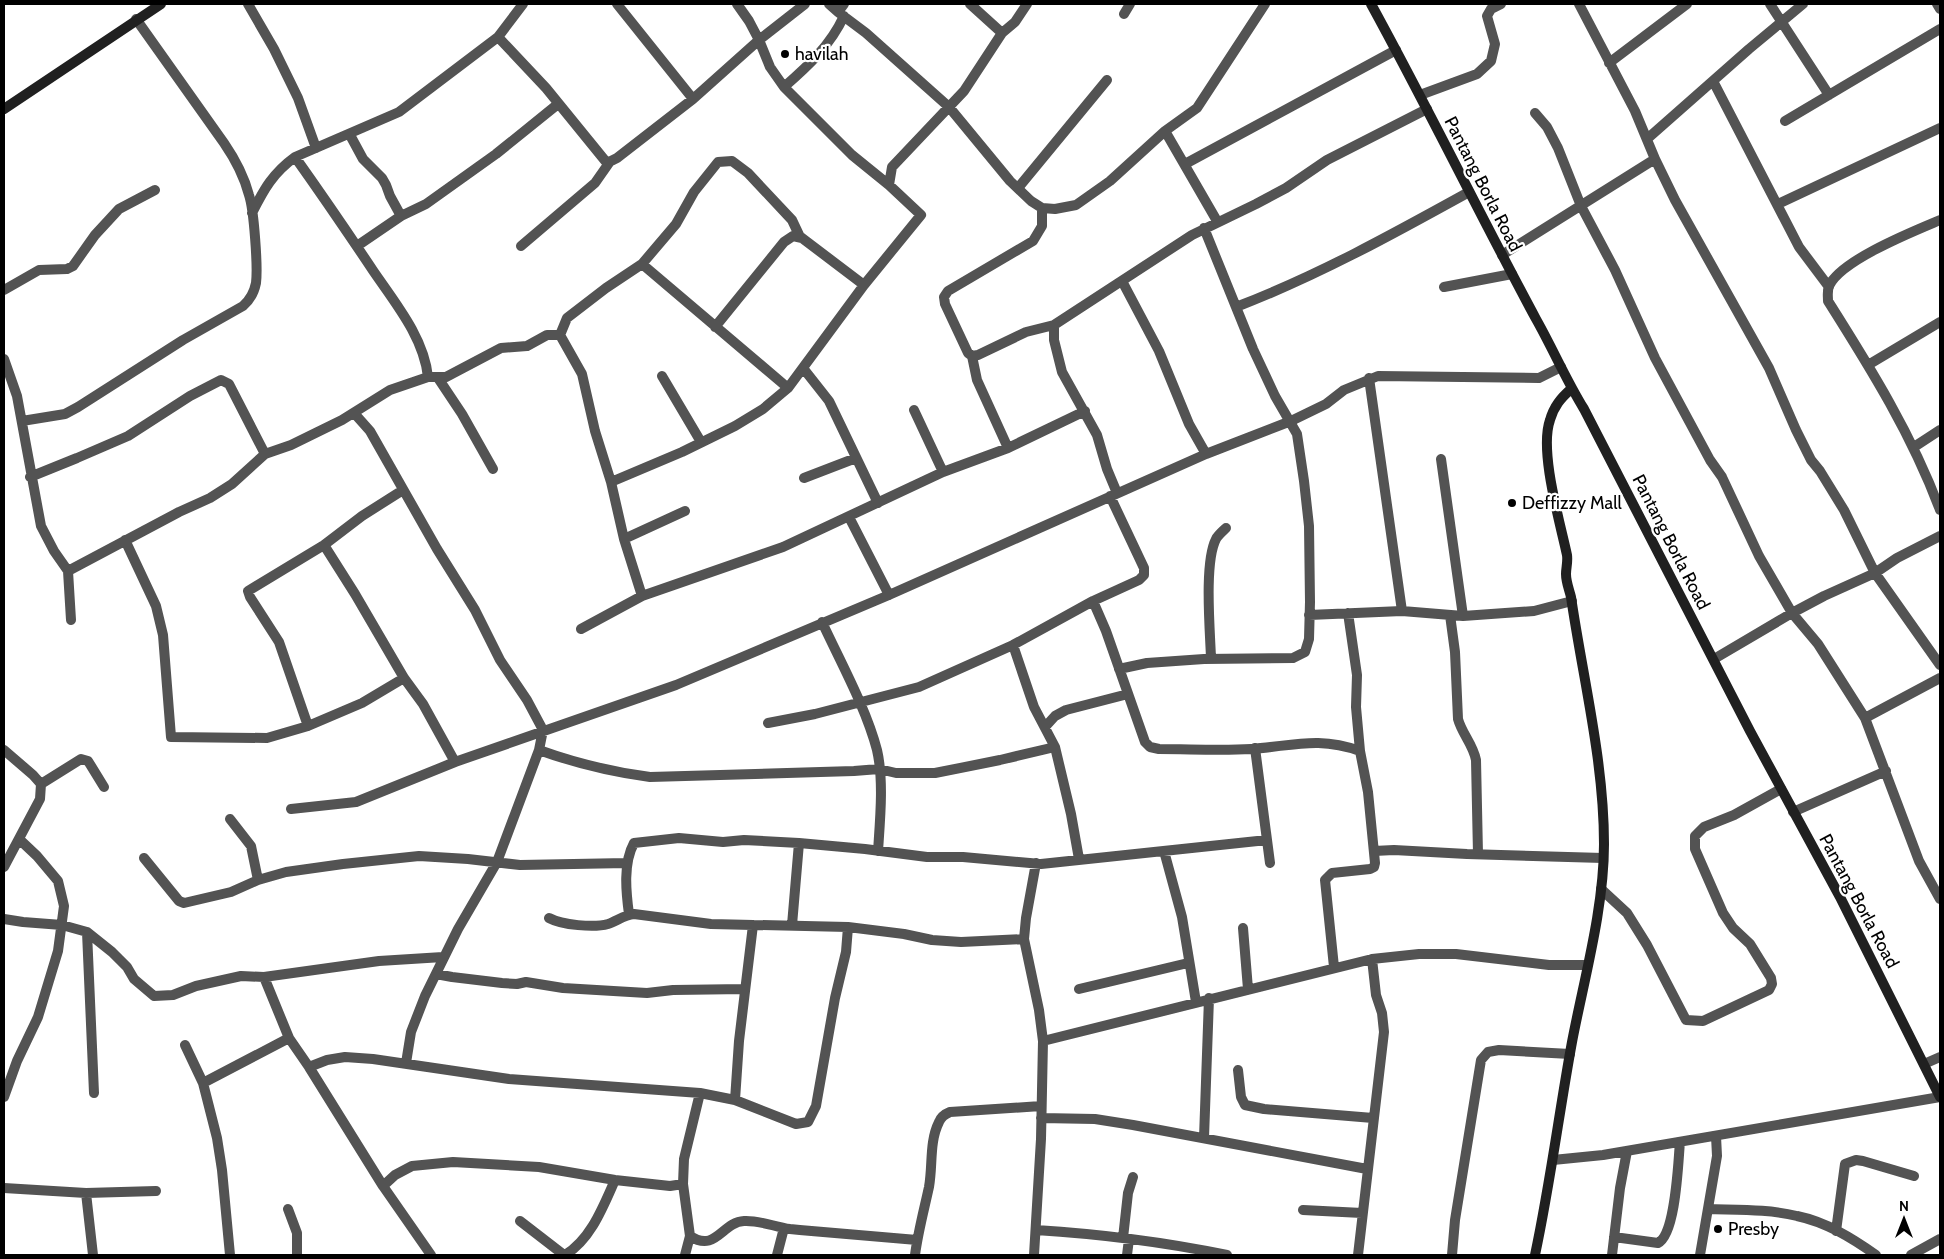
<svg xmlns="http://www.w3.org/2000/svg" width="1944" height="1259" viewBox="0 0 1944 1259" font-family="Cabin,sans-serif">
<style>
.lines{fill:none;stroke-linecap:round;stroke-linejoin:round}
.street{stroke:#535353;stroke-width:10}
.secondary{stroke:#202020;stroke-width:10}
.poi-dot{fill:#000;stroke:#fff;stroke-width:2}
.labels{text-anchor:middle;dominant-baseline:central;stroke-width:4.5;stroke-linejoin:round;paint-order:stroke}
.poi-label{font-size:18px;fill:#000;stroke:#fff;text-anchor:start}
.street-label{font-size:18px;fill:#000;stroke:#fff}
</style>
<rect width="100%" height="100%" fill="#fff"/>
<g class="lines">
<!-- street -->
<path class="street" d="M 248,4 L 274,49 L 298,98 L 316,148
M 617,4 L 693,99
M 829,4 L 838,12
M 844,4 L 838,12 L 866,33 L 949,107 L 1010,181 L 1031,201 L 1042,208 L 1055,209 L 1076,205 L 1110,181 L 1165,131 L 1197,108 L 1265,4
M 970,4 L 1002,33
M 1579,4 L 1635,111 L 1655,159 L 1675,200 L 1769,368 L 1796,430 L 1811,460 L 1820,471 L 1844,510 L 1875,573 L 1940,665
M 1770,4 L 1829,95
M 1937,4 L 1940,9
M 1124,14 L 1130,4
M 498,37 L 546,88 L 607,163 L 617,158 L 693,99 L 759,40 L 805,4
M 1609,63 L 1687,4
M 1713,81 L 1799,247 L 1829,287
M 784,87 C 808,66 830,46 844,16
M 1420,95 L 1477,74 L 1491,61 L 1495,44 L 1487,16 L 1491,9 L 1501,4
M 1535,113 L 1547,127 L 1558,148 L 1581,206 L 1615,270 L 1655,358 L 1710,460 L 1722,477 L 1759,556 L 1792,613 L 1818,644 L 1865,718 L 1919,861 L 1940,899
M 1785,121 L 1940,29
M 1165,131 L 1217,221
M 350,135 L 363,159 L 382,178 L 386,185 L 390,196 L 401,216 L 426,204 L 496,154 L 558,104
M 1647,139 L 1749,49 L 1803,4
M 295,157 C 322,195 348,233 374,272 C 396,304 424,338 428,377
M 1185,164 L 1396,50
M 889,185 L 892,167 L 964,91 L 1002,33 L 1015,22 L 1027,4
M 1018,188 L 1107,80
M 1778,204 L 1940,128
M 1042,208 L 1042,226 L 1033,241 L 948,291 L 944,297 L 945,304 L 968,353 L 972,356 L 978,355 L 1026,332 L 1054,325 L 1192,235 L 1256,204 L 1286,188 L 1327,160 L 1427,109
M 252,213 C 264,189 273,173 295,157 L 399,112 L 498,37 L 523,4
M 1940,220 C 1914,231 1841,260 1829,286 C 1827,291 1828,296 1828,301 C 1871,369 1912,435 1940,510
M 357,246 L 401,216
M 521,246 L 595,183 L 609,163
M 1502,255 L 1655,159
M 642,264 L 788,388
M 1122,281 L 1159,351 L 1189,424 L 1206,454
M 1444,287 L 1512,274
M 4,290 L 39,270 L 67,269 L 73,266 L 95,235 L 119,209 L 155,190
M 1236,307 C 1317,276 1393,234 1469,192
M 1054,325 L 1054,340 L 1062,372 L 1097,435 L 1107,469 L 1117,493
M 715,327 L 784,242 L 793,236 L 802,238 L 864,285
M 560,335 L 582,374 L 595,431 L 611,482 L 624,539 L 642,596
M 972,356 L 977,380 L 1008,448
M 4,359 L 17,396 L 41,526 L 54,551 L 68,571 L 71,620
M 1868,365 L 1940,322
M 803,368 L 829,401 L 878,503
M 662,376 L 701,442
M 438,378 L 462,414 L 493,469
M 1369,378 L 1402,611
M 914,410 L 943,472
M 354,413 L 370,431 L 437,549 L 475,610 L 500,660 L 527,700 L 543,730 L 539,750 L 497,862 L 458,929 L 425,996 L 411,1032 L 406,1063
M 22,421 L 65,414 L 78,407 L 183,340 L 243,306 C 250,300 254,293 256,283 C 258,267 254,210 249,195 C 244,176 235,159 224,143 L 136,19
M 1914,447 L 1940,430
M 1441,459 L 1463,616
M 30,477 L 77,458 L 128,436 L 190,396 L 221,380 L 229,384 L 265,454
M 804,478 L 856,458
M 611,482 L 682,452 L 735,426 L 763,409 L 788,388 L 864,285 L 921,215 L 889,185 L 852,155 L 784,87 L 770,67 L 759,40 L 749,21 L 737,4
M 849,517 L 889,595
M 624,539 L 685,511
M 125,540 L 156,606 L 163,635 L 171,737 L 267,738 L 308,726 L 362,703 L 404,678
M 324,545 L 355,594 L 404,678 L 423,704 L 455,762
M 68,571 L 179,512 L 210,498 L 232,484 L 265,454 L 291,445 L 342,420 L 390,390 L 428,377 L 446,377 L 501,348 L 527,346 L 547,335 L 560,335 L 567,318 L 606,288 L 642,264 L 676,224 L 694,192 L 718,162 L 732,161 L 748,173 L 792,220 L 800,237
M 1093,601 L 1106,631 L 1145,742 L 1150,747 L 1159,749 C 1190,749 1221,751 1251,749 C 1293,746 1318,736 1360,751
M 1309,615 L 1402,611 L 1463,616 L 1534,611 L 1572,601
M 1450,615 L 1455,652 L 1458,719 C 1462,734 1473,744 1476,760 L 1478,854
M 822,622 C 841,663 866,708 877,750 C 884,780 880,821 878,851
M 581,629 L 642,596 L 783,547 L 943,472 L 1008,448 L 1085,411
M 1013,645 L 1034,707 L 1055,747 L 1071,814 L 1079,859
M 1211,658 C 1210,630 1204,562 1216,539 C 1218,535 1223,531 1226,528
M 1714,659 L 1792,613 L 1824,596 L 1875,573 L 1897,558 L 1940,536
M 1119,669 L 1147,663 L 1204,659 L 1293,658 L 1305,652 L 1309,639 L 1310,602 L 1309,526 L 1304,481 L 1297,434 L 1275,396 L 1253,349 L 1204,228
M 1865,718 L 1940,678
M 768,723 L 815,714 L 919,687 L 1013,645 L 1093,601 L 1139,580 L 1144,575 L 1144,568 L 1110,496
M 308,726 L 279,642 L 250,597 L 248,591 L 324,545 L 362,516 L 403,490
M 1045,727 L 1055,716 L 1066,710 L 1128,694
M 1255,748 L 1270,863
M 4,750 L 33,775 L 41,784 L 40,799 L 4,867
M 539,750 C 575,763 612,772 650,777 L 854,771 L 879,769 L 896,773 L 935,773 L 1000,760 L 1055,747
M 41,784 L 81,759 L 88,761 L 104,787
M 291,809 L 356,802 L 455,762 L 676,685 L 889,595 L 1206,454 L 1291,421 L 1326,404 L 1344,390 L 1378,376 L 1539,378 L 1561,367
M 1793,812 L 1886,771
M 230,819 L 251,846 L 258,880
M 1164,851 L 1182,917 L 1196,1002
M 1374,851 L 1394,850 L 1467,854 L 1603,858
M 144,858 L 179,901 L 184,903 L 231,892 L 258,880 L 286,872 L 343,864 L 419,856 L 468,859 L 520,865 L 627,863
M 1601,889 L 1627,913 L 1647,945 L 1686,1020 L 1703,1021 L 1769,990 L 1772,984 L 1771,978 L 1750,944 L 1733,928 L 1723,913 L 1695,849 L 1695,836 L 1704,827 L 1734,815 L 1781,789
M 629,914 C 626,892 623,863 634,843 L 679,838 L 723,842 L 744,840 L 799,843 L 865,849 L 927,857 L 963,857 L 1041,864 L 1267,840
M 549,918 C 562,925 594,928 608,924 C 617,921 624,915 634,914 L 711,924 L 848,927 L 904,934 L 932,940 L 961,942 L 1024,939
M 4,919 L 23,922 L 62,925 L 87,932 L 112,952 L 127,967 L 134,979 L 154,996 L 173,995 L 196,986 L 241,976 L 264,977 L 379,961 L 443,957
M 792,925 L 799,843
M 1243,928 L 1248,989
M 87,932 L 94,1093
M 1334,967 L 1325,880 L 1332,873 L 1370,869 L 1374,867 L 1375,863 L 1368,792 L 1360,751 L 1356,707 L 1357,675 L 1348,613
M 436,974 L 452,977 L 502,983 L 517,984 L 526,982 L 563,988 L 647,993 L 673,990 L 745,989
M 264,977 L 289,1038 L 309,1067 L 383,1186 L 431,1255
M 1079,989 L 1188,963
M 1043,1041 L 1372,959 L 1419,954 L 1456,954 L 1549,965 L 1587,965
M 185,1045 L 203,1083 L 217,1138 L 222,1170 L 230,1255
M 1924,1064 L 1940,1057
M 309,1067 L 327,1060 L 345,1057 L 373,1059 L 509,1079 L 700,1093 L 735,1100 L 796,1124 L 808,1122 L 816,1106 L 835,998 L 846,952 L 848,927
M 1238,1070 L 1241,1097 L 1245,1105 L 1264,1109 L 1373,1118
M 203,1083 L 289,1038
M 700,1093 L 684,1159 L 683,1184 L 690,1236 C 716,1253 722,1222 744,1221 C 759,1220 775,1227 790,1229 C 832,1233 874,1236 917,1240
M 4,1097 L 17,1061 L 38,1017 L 58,951 L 64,906 L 58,881 L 37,856 L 19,839
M 735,1100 L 739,1041 L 753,925
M 1041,1118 L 1095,1119 L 1133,1125 L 1367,1169
M 1204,1138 L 1209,998
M 1553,1160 L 1603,1155 L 1940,1097
M 383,1186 L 395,1175 L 412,1166 L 453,1162 L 539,1167 L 615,1180 L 670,1186 L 683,1184
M 4,1188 L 86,1193 L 156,1191
M 86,1193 L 93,1255
M 288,1209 L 297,1233 L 297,1255
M 1708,1209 C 1737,1210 1769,1209 1797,1216 C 1826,1222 1852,1238 1876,1255
M 1303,1210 L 1362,1213
M 520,1221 L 564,1255
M 1036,1230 C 1100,1234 1164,1242 1227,1255
M 1836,1231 L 1845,1164 L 1856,1160 L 1863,1161 L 1914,1176
M 1614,1237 L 1658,1243 C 1676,1234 1678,1163 1680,1142
M 1123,1238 L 1128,1193 L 1133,1177
M 565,1255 C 591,1239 603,1207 615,1180
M 685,1255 L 690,1236
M 777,1255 L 784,1228
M 915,1255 C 918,1232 924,1210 929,1187 C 933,1165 929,1142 939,1122 C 941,1117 945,1114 950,1112 L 1041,1106
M 1034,1255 L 1041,1139 L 1043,1041 L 1039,1010 L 1024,939 L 1026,918 L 1036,863
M 1127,1255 L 1129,1239
M 1358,1255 L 1384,1032 L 1382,1013 L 1376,995 L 1372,959
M 1452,1255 L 1455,1220 L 1481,1060 L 1488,1052 L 1499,1050 L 1570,1054
M 1612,1255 L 1620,1188 L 1627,1151
M 1700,1255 L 1717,1156 L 1716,1136
M 1911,1255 L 1940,1239"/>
<!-- secondary -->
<path class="secondary" d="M 1371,4 C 1428,108 1480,215 1536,319 C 1553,349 1566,380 1584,409 L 1750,731 L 1840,897 L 1940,1097
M 4,109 L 161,4
M 1535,1255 C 1550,1185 1559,1113 1572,1042 C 1584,979 1604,909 1604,844 C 1604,761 1583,679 1571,597 C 1569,589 1566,582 1566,574 C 1566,568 1568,562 1567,555 C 1560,522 1539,451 1550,420 C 1554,406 1561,398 1571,389"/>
</g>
<!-- markers -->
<g class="poi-dot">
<circle cx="785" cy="54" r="5"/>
<circle cx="1512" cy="503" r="5"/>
<circle cx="1718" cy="1229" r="5"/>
</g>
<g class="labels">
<!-- poi labels -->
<g class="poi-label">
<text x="795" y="54">havilah</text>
<text x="1522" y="503">Deffizzy Mall</text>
<text x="1728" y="1229">Presby</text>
</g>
<!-- street labels -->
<g class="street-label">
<text transform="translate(1483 184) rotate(63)">Pantang Borla Road</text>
<text transform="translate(1671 542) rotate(63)">Pantang Borla Road</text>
<text transform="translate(1859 901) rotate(62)">Pantang Borla Road</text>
</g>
</g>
<!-- border -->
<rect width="1944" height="1259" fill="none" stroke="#000000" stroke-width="10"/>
<!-- north arrow -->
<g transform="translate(1904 1219)" stroke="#ffffff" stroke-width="4" paint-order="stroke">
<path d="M0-4L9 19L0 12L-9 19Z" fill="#000000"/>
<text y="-8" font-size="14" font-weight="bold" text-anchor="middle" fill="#000000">N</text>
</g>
</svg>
